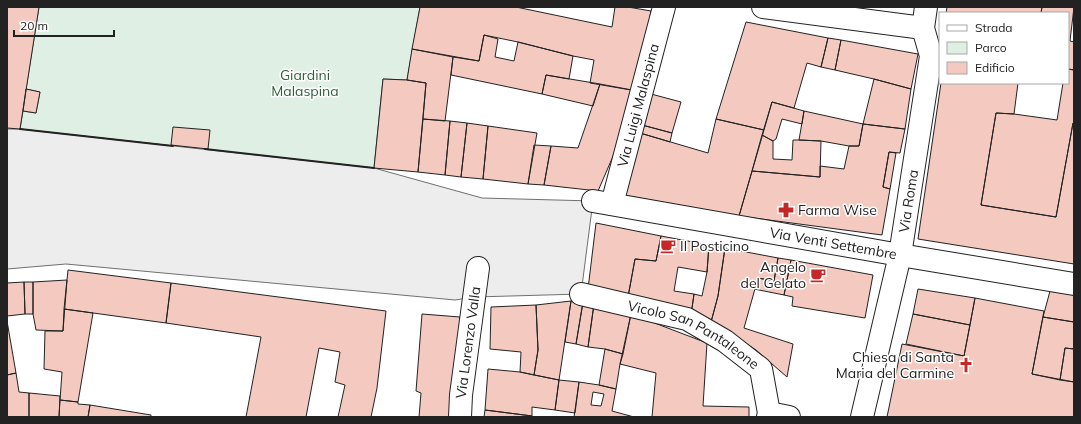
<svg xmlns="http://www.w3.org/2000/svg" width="1081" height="424" viewBox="0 0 1081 424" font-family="Mulish,sans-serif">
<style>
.green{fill:#e0efe3;stroke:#6f6f6f}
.parking{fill:#ededed;stroke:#6f6f6f}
.building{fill:#f3c9c0;stroke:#222;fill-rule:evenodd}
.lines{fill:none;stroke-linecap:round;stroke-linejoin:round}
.minor-casing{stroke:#222;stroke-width:24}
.minor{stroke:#fff;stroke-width:22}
.wall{stroke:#222;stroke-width:2}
.labels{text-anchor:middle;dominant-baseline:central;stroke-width:3;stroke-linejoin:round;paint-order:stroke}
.park-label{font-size:14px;fill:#2f5e38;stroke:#fff}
.street-label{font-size:14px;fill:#222;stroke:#fff}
.poi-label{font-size:14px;fill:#222;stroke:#fff;text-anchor:start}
</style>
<rect width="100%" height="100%" fill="#fff"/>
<!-- green -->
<path class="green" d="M 39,7 L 420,7 L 407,80 L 383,79 L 374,168 L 20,129 L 23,111 L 36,113 L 40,92 L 26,89 Z"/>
<!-- parking -->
<path class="parking" d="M 7,129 L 20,129 L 37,131 L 374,168 L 482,198 L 593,201 L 581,294 L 475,297 L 455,300 L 66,264 L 7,269 Z"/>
<!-- building -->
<path class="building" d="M 7,7 L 39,7 L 20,129 L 7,128 Z
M 420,7 L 516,7 L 612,27 L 615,7 L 628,7 L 651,11 L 637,91 L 590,83 L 594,60 L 573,56 L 518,42 L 484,35 L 479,61 L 412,49 Z
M 947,7 L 1042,7 L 1041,13 L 946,13 Z
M 1042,7 L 1074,7 L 1070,41 L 1074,42 L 1074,70 L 1068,69 L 1068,13 L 1041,13 Z
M 746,22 L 828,38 L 821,67 L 807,63 L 794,108 L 772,102 L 764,130 L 716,119 Z
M 484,35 L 498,39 L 495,57 L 514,61 L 518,42 L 573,56 L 569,79 L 546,75 L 542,94 L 451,75 L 453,57 L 479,61 Z
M 828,38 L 841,40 L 835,70 L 821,67 Z
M 841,40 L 918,54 L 911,89 L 874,79 L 835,70 Z
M 412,49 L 453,57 L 445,121 L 423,119 L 426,83 L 407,80 Z
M 1068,69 L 1074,70 L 1074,123 L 1073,123 L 1056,217 L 981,205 L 996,113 L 1014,114 L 1057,120 L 1063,83 L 1068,83 Z
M 546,75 L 600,84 L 593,106 L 542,94 Z
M 383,79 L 407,80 L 426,83 L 418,172 L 374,168 Z
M 874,79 L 911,89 L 905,129 L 863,124 Z
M 941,83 L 1018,83 L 1014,114 L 996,113 L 981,205 L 1056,217 L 1073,123 L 1074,123 L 1074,264 L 918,239 Z
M 600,84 L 632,90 L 617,147 L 598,191 L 544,185 L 551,146 L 578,148 Z
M 26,89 L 40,92 L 36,113 L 23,111 Z
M 651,94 L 681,102 L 672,133 L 642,125 Z
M 772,102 L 804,111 L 802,124 L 782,119 L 776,139 L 773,141 L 762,135 Z
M 804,111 L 863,124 L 859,146 L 849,146 L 821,141 L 799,140 Z
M 423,119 L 450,121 L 445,175 L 418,172 Z
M 716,119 L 764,130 L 739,216 L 623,195 L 640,133 L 708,153 Z
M 450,121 L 467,123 L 461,177 L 445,175 Z
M 467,123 L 488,126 L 483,179 L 461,177 Z
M 863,124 L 905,129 L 900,153 L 889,152 L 883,187 L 890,189 L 882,235 L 739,216 L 752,171 L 820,177 L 820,166 L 844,169 L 849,146 L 859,146 Z
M 642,125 L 672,133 L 670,142 L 640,133 Z
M 488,126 L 537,133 L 528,184 L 483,179 Z
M 173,127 L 210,130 L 208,149 L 171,145 Z
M 762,135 L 773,141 L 773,159 L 792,160 L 793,140 L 799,140 L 821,141 L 820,177 L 752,171 Z
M 534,145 L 551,146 L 544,185 L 528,184 Z
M 889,152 L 896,153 L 890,189 L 883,187 Z
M 596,223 L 661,236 L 656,261 L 635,259 L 628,297 L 588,289 Z
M 661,236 L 709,245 L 707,272 L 678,267 L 674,291 L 694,294 L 691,315 L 628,297 L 635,259 L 656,261 Z
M 709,245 L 725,248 L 718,296 L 711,322 L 691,315 L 694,294 L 702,296 L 707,272 Z
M 725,248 L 778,258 L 774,281 L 758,278 L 744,328 L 793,344 L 787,377 L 756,350 L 733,335 L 711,322 L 718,296 Z
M 778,258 L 791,260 L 784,295 L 754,289 L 758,278 L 774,281 Z
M 791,260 L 873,275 L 865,318 L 792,306 L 793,297 L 784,295 Z
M 68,270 L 171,283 L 166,323 L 64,309 Z
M 67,280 L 63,331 L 36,330 L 33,314 L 33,282 Z
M 24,282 L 25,314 L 7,316 L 7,283 Z
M 24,282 L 33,282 L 33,314 L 25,314 Z
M 171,283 L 386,311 L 377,388 L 371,417 L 338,417 L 345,385 L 335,382 L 340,352 L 319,348 L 306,417 L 246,417 L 261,337 L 166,323 Z
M 918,289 L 975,298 L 970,325 L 913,314 Z
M 1050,291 L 1074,295 L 1074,322 L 1043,317 Z
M 975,298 L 1044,311 L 1032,374 L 1074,382 L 1074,417 L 887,417 L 902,344 L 964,356 Z
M 571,301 L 559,380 L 534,375 L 538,350 L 536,305 Z
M 571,301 L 578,301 L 583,302 L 576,344 L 565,342 Z
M 583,302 L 594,304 L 588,347 L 576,344 Z
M 594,304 L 631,314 L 623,354 L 605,349 L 588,347 Z
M 536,305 L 538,350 L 534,375 L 520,372 L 521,352 L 490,349 L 491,307 Z
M 64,309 L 93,313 L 78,402 L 60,400 L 62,372 L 44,369 L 45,331 L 63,331 Z
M 422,314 L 460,317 L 453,417 L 419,417 L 421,393 L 416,391 Z
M 631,314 L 707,343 L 703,406 L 749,407 L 749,417 L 652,417 L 656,373 L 620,364 Z
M 913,314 L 970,325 L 964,356 L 906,344 Z
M 1043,317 L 1074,322 L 1074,349 L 1065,348 L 1060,380 L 1032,374 Z
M 7,321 L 16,373 L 7,375 Z
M 1065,348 L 1074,349 L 1074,382 L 1060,380 Z
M 605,349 L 623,354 L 620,364 L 616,389 L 599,385 Z
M 488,369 L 520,372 L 559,380 L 555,410 L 532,407 L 532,416 L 485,410 Z
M 16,373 L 19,392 L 29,393 L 29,417 L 7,417 L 7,375 Z
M 559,380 L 579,382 L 575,413 L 555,410 Z
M 579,382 L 599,385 L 616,389 L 612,411 L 634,417 L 574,417 ZM 593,392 L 604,394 L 601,406 L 591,405 Z
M 29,393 L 60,396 L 59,417 L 29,417 Z
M 60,400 L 78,402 L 78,404 L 90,405 L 88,417 L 59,417 Z
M 90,405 L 151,415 L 151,417 L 88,417 Z
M 485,410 L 532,416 L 531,417 L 484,417 Z"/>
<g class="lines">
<defs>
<g id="minor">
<path d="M 763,7 L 923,28"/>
<path id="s1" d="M 593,201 L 900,255 L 1074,284"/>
<path id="s2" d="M 612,204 L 664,7"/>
<path id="s3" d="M 581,294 L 687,319 L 725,341 L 761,369 L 769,413 L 768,417"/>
<path d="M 769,413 L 789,417"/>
<path id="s4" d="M 460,417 L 461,395 L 478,268"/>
<path id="s5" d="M 862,417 L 900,255 L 931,56 L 923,28 L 926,7"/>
</g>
</defs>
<!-- minor casing -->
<use href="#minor" class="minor-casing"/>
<!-- minor -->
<use href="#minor" class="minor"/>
<!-- wall -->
<path class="wall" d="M 20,129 L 173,146
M 205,149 L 374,168"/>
</g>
<!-- icons -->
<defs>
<symbol id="pharmacy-bare" viewBox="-9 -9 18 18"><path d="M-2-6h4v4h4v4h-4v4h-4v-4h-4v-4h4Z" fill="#c62828" stroke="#fff" stroke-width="2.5" paint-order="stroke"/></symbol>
<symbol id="cafe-bare" viewBox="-9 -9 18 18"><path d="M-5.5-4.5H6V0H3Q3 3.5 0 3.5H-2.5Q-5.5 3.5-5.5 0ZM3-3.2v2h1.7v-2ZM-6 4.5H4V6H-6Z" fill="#c62828" stroke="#fff" stroke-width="2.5" paint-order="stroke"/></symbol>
<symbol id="church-bare" viewBox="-9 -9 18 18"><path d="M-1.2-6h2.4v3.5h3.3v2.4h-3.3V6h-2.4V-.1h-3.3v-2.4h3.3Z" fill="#c62828" stroke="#fff" stroke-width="2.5" paint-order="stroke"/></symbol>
</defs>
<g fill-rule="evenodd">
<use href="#pharmacy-bare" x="775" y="199" width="22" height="22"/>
<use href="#cafe-bare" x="657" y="235" width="22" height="22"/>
<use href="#cafe-bare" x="807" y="264" width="22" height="22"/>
<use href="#church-bare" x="955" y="354" width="22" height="22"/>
</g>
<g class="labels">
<!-- park labels -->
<g class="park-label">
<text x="305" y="75">Giardini<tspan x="305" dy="16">Malaspina</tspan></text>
</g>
<!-- street labels -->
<g class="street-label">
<text stroke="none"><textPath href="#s2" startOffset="102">Via Luigi Malaspina</textPath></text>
<text stroke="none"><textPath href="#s5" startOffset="221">Via Roma</textPath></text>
<text stroke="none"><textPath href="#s1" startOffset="244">Via Venti Settembre</textPath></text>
<text stroke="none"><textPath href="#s3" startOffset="121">Vicolo San Pantaleone</textPath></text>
<text stroke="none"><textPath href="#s4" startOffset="75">Via Lorenzo Valla</textPath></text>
</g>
<!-- poi labels -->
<g class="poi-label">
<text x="798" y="210">Farma Wise</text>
<text x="680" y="246">Il Posticino</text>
<text x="806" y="267" text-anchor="end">Angelo<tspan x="806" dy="16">del Gelato</tspan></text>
<text x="954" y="357" text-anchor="end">Chiesa di Santa<tspan x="954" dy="16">Maria del Carmine</tspan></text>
</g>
</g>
<!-- border -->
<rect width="1081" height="424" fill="none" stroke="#222222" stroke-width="16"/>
<!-- legend -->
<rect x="939" y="12" width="130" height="72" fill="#ffffff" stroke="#a7a7a7"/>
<rect x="947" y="25" width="20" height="6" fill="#ffffff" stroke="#a7a7a7"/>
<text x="975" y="32" font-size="12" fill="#222222">Strada</text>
<rect x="947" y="42" width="20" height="12" fill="#e0efe3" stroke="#a7a7a7"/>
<text x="975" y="52" font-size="12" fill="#222222">Parco</text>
<rect x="947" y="62" width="20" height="12" fill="#f3c9c0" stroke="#a7a7a7"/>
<text x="975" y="72" font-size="12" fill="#222222">Edificio</text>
<!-- scale -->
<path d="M14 30v6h100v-6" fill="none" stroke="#222222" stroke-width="2"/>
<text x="20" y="30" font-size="12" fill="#222222" stroke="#ffffff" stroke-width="3" paint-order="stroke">20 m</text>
</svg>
